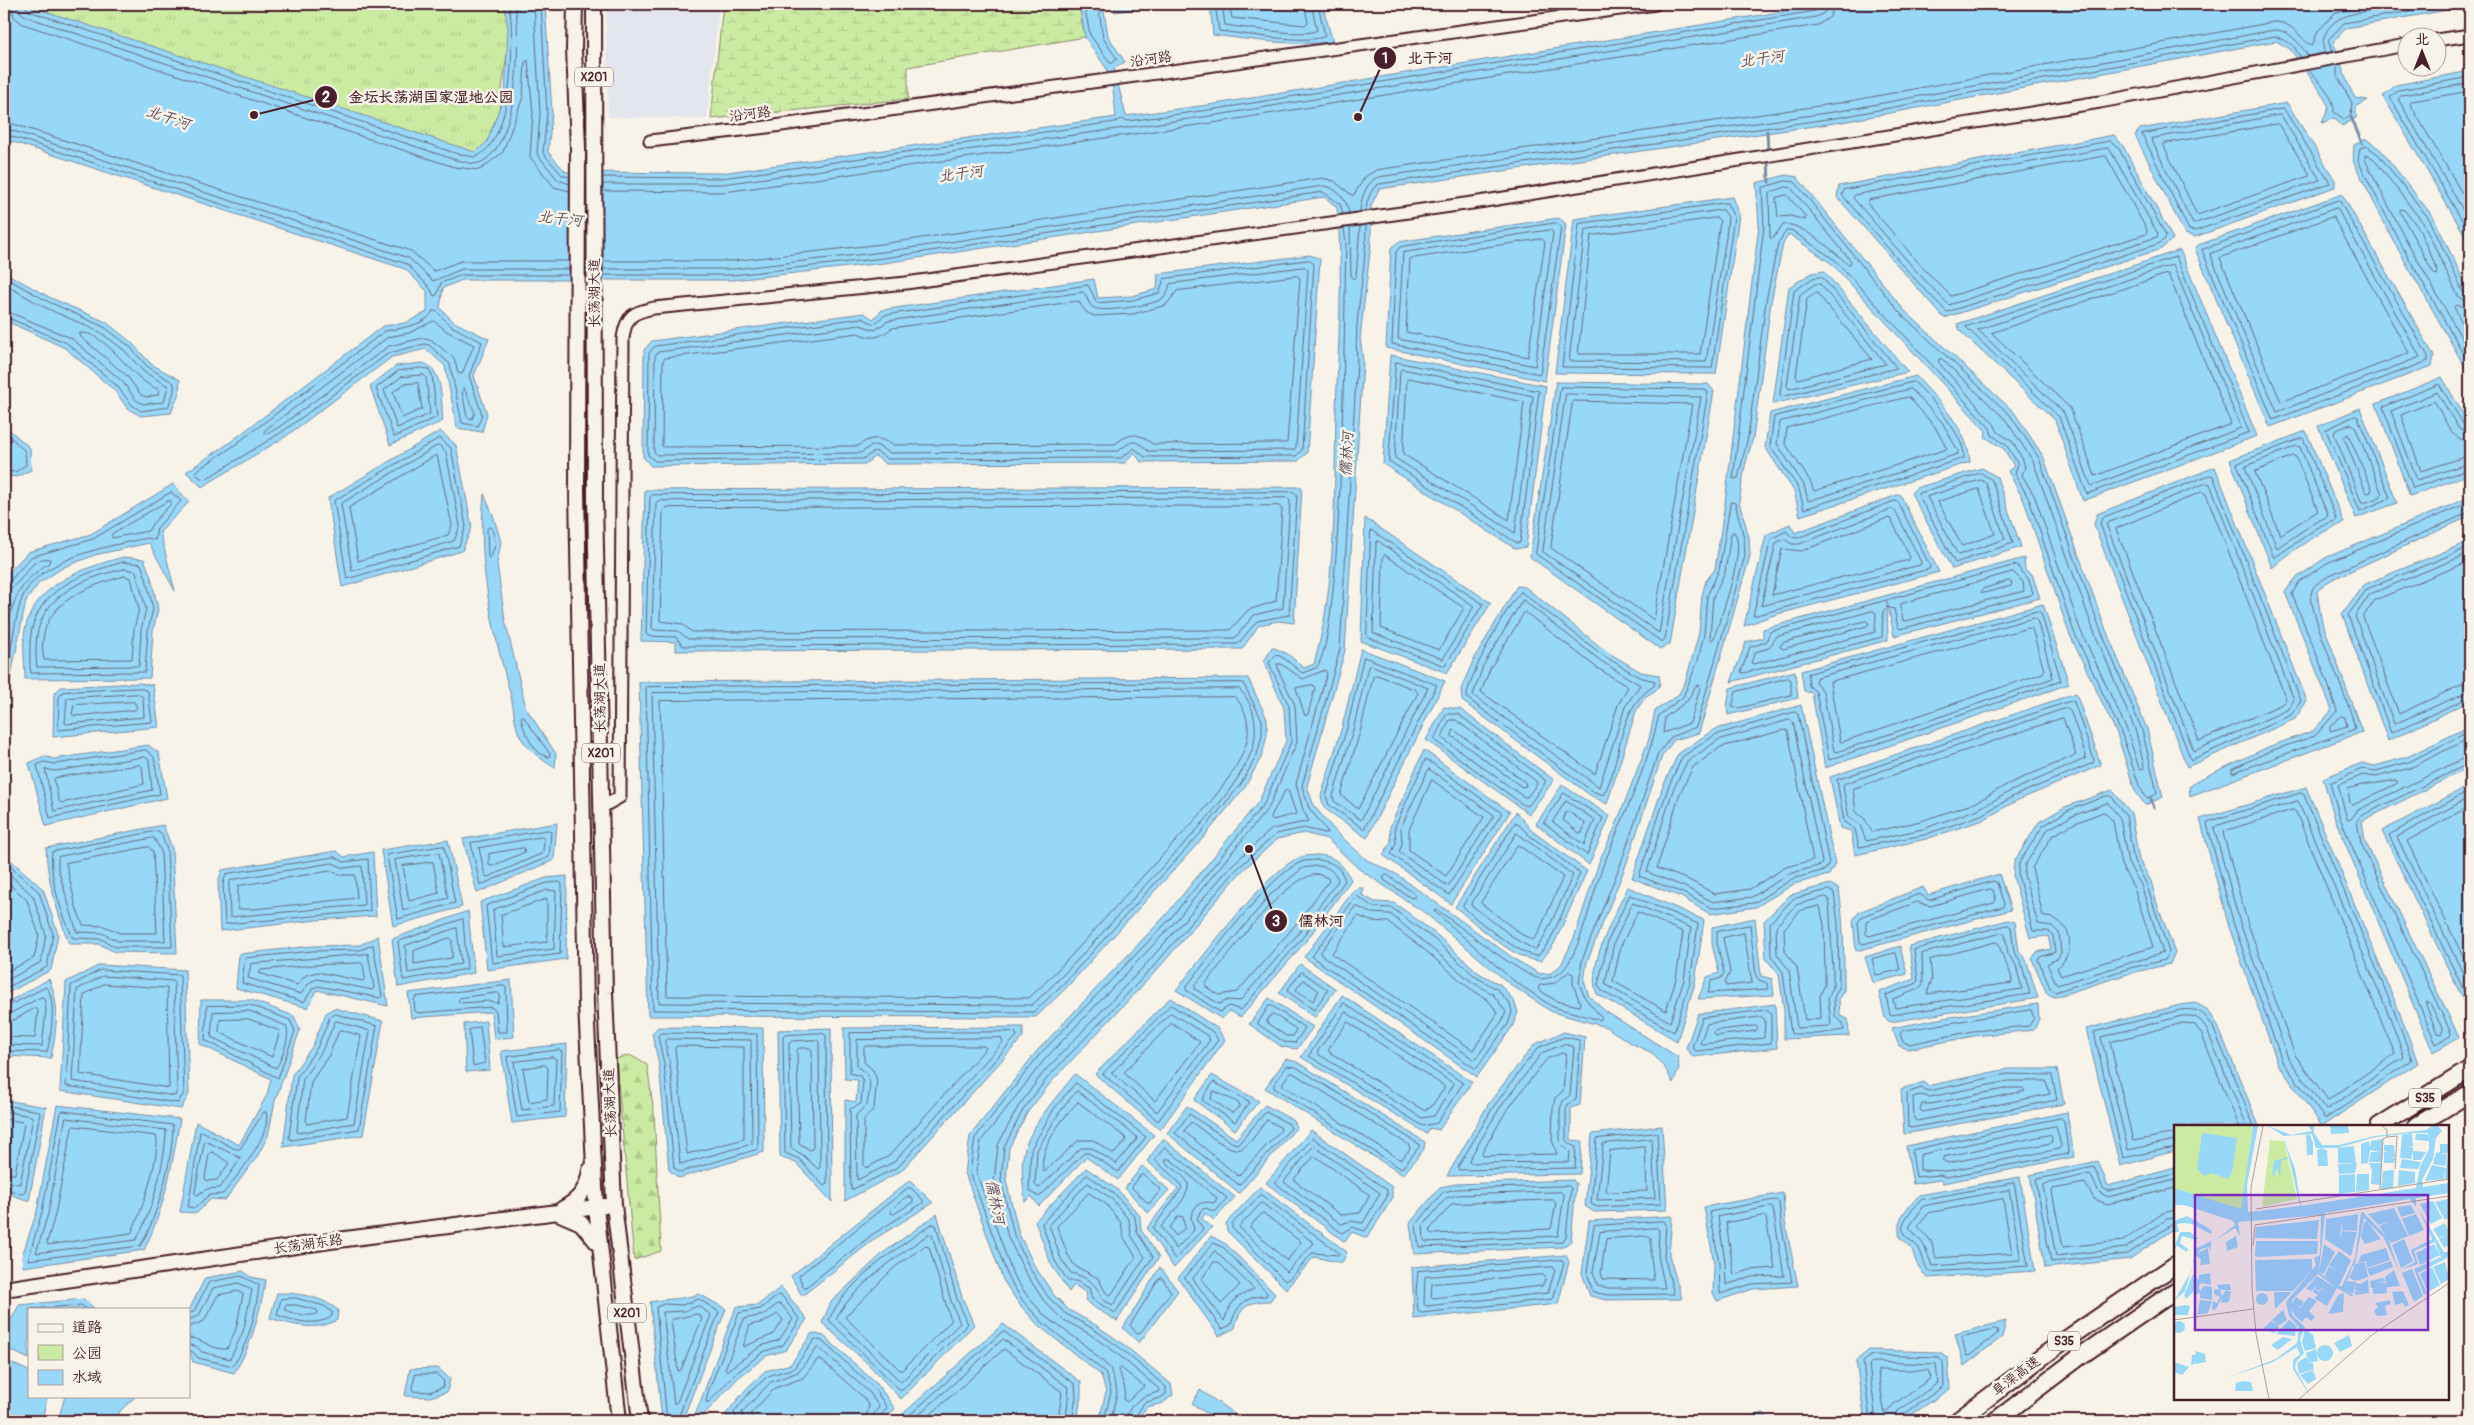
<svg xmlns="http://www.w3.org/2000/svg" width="2474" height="1425" viewBox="0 0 2474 1425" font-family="Pangolin,'LXGW WenKai TC',sans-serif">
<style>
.built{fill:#e2e5eb}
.forest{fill:url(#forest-firs);stroke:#8a8567}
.wetland{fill:url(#wetland-marsh);stroke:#8a8567}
.park{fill:url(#park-tufts);stroke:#8a8567}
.water{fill:#97d7f8;stroke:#788da6}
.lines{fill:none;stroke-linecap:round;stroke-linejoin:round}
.shore{stroke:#69697d;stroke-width:1}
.stream{stroke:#788da6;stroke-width:3}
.minor-casing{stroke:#4a1f2b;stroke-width:15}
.major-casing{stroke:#4a1f2b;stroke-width:18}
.highway-casing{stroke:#4a1f2b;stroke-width:20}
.minor{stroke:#f7f3e8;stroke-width:11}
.major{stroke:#f7f3e8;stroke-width:14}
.highway{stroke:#f7f3e8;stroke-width:16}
.labels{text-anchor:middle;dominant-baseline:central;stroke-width:5;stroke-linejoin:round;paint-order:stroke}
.shield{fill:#f7f3e8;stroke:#7e5f64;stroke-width:1}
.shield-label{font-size:12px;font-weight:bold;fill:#4a1f2b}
.street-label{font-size:14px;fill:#4a1f2b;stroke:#f7f3e8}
.water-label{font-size:15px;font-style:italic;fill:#5d4d5e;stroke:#f7f3e8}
.inset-road{fill:none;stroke:#b29e9c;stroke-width:1}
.view{fill:#7b2cbf;fill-opacity:0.15;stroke:#7b2cbf;stroke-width:2.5}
.inset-edge{fill:none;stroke:#4a1f2b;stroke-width:2.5}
.leader{fill:none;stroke:#4a1f2b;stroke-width:2}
.callout-dot{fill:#4a1f2b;stroke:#f7f3e8;stroke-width:2}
.mark-label{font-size:15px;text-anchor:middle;font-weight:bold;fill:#fff}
.callout-label{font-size:15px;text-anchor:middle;font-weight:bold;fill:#4a1f2b;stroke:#f7f3e8;stroke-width:5;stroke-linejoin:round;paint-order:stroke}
</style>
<defs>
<pattern id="forest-firs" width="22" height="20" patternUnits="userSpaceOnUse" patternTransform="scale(1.25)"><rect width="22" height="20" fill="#cbeba3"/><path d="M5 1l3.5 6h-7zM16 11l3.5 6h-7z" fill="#b0c98c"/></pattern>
<pattern id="wetland-marsh" width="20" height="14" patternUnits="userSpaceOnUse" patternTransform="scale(1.25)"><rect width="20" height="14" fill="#cbeba3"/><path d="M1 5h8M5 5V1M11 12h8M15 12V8" fill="none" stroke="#b0c98c"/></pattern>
<pattern id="park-tufts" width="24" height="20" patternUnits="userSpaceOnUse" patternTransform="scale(1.25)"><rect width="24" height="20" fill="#cbeba3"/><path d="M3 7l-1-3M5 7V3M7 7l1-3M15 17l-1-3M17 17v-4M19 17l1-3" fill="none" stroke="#b0c98c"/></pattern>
</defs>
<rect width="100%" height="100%" fill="#f7f3e8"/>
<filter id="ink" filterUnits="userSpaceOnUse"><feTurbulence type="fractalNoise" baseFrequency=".02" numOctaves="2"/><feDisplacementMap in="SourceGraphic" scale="10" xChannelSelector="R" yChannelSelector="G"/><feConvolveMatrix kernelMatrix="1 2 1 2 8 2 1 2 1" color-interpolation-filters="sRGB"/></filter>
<g filter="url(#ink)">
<!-- built -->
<path class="built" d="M 606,4 L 719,4 L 707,119 L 608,117 Z"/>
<!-- forest -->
<path class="forest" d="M 630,1055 L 647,1065 L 654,1113 L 661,1251 L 634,1260 L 616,1059 Z"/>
<!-- wetland -->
<path class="wetland" d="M 723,4 L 1079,4 L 1085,37 L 908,67 L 908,99 L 711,119 Z"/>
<!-- park -->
<path class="park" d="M 4,4 L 514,4 L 490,174 Z"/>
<!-- water -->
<path class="water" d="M 4,4 L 23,4 L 475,152 L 487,142 L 505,93 L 508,28 L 504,4 L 545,4 L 552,113 L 548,152 L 566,172 L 721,173 L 1116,117 L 1113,89 L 1106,68 L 1085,37 L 1079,4 L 1103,4 L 1108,36 L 1125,62 L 1114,68 L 1126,116 L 1215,104 L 1829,4 L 2470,4 L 2470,6 L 2346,28 L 2333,42 C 2342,62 2344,79 2355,98 L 2368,100 L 2356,107 L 2356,118 L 2342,126 L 2334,118 L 2322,123 L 2329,107 L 2319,89 L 2290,49 L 2276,41 L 1842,122 L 1379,189 L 1371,206 L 1371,243 L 1360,338 L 1363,361 L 1345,650 L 1307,786 L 1314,806 L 1336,832 L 1367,860 L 1396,874 L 1516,960 L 1540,974 L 1551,973 L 1561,965 L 1574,938 L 1600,859 L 1614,830 L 1649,739 L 1655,711 L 1679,694 L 1686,680 L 1699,633 L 1702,595 L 1706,581 L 1715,569 L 1725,503 L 1759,225 L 1756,183 L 1786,175 L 1797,177 L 1904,310 L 2014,412 L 2043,456 L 2104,625 L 2147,729 L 2163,797 L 2145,805 L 2135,791 L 2117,734 L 2069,633 L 2024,501 L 2008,471 L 2014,466 L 2004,449 L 1985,437 L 1986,431 L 1832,264 L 1789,234 L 1783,244 L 1771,302 L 1753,438 L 1745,466 L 1739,502 L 1749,537 L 1750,556 L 1699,733 L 1674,740 L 1662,756 L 1626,865 L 1587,962 L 1584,981 L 1589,996 L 1605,1011 L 1678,1057 L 1679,1069 L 1673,1083 L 1665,1068 L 1652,1053 L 1631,1043 L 1606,1027 L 1552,1012 L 1511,985 L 1425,913 L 1359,869 L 1327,839 L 1304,833 L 1277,839 L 1240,873 L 1157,970 L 1052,1081 L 1027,1113 L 1009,1148 L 1006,1180 L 1019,1234 L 1035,1267 L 1054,1295 L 1069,1310 L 1094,1324 L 1122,1343 L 1171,1384 L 1173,1395 L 1163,1403 L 1147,1407 L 1136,1421 L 1099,1421 L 1106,1392 L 1101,1375 L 1038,1325 L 1019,1304 L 1003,1280 L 965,1173 L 970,1136 L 1037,1051 L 1166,915 L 1259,801 L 1286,741 L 1284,708 L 1264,662 L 1272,647 L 1288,654 L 1304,668 L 1314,664 C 1337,583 1334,495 1336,412 C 1338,344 1344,274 1337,207 L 1324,197 L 884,263 L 733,280 L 462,280 L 443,288 L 440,308 L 454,322 L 489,339 L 474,376 L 487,414 L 482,432 L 457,428 L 445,366 L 426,349 L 392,357 L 285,437 L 202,487 L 186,472 L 229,443 L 383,326 L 405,323 L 427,312 L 427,291 L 405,269 L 4,139 Z
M 1114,4 L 1168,4 L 1115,12 Z
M 1210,4 L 1322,4 L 1333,42 C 1292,46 1253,40 1213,35 Z
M 1333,4 L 1395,4 L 1334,9 Z
M 2470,71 L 2470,244 L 2383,96 L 2396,85 Z
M 2287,103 L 2335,180 L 2335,187 L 2195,237 L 2185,234 L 2135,135 L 2140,129 Z
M 2114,135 L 2123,146 L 2173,239 L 2161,249 L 1944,318 L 1837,197 L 1839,186 Z
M 2366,139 L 2381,150 L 2434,218 L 2470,294 L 2470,376 L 2394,242 L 2353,161 L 2354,145 Z
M 2342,194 L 2434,356 L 2432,366 L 2270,427 L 2195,249 L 2198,245 Z
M 1732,197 L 1739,215 L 1716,374 L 1555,373 L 1574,219 Z
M 1559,218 L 1566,224 L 1545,381 L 1386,348 L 1391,248 L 1398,242 Z
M 2180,250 L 2257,436 L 2083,501 L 2055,420 L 1961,332 L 1957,324 Z
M 1310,255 L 1320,259 L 1307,453 L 1298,461 L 1141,462 L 1134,452 L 1125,463 L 886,464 L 875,456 L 866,464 L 651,466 L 643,457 L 644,350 L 652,341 L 864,313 L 873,319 L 882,310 L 1094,279 L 1098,298 L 1132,296 L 1157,289 L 1158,274 Z
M 1824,271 L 1908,372 L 1773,404 L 1789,287 L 1812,273 Z
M 4,272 L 51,298 L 106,322 L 131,342 L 151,364 L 180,380 L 179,393 L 171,413 L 141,416 L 128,409 L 114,390 L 65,348 L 4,320 Z
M 1390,355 L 1546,386 L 1526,547 L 1516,549 L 1383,464 Z
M 422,363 C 444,367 441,403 443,421 L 390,445 L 370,386 L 396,366 Z
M 1916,376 C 1938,401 1968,428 1970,462 L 1800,516 L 1794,491 L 1765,447 L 1770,413 Z
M 2442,377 L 2470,426 L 2470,474 L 2410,496 L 2376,404 Z
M 1556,382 L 1708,384 L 1714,391 L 1670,644 L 1660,649 L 1530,557 Z
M 2360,408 L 2397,503 L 2356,518 L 2318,426 Z
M 4,425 L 30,448 L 31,470 L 16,477 L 4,475 Z
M 440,431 L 456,445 L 472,527 L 462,551 L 342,587 L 328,498 Z
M 2306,431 L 2344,523 C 2316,534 2294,549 2272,568 L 2230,460 Z
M 2215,467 L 2307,701 L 2295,719 L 2187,767 L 2094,525 L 2097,514 Z
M 1982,468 L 1997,477 L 2021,547 L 1952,569 L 1911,493 L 1916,488 Z
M 173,484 L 189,502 L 160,532 L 175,591 L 149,543 L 95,555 L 64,567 L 39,583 L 26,601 L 4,710 L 4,587 L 7,574 L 28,552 L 91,534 Z
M 1302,487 L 1294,623 L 1278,621 L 1259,625 L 1242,649 L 676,651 L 676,642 L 641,641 L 645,490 Z
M 484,494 L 493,515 L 501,542 L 497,564 L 505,620 L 526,708 L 556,754 L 555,768 C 542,760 526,749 519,734 C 514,723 514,706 510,693 C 492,627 477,563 484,494 Z
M 1900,494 L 1939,572 L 1774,615 L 1744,626 L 1766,535 L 1790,524 L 1795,533 Z
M 2470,497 L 2470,516 L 2331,580 L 2317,591 L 2321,618 L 2362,732 L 2190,796 L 2189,787 L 2198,780 L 2268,747 L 2313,731 L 2332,710 L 2285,592 L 2295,579 L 2325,558 Z
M 1365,518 L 1491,603 L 1447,673 L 1361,641 Z
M 2470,541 L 2470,701 L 2388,741 L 2342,614 L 2363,585 Z
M 123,557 L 144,559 L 151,577 L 158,609 L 153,631 L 150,678 L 25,679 C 25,663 22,644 25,629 C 35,584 83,568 123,557 Z
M 2024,558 L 2025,570 L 2032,574 L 2040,598 L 1894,636 L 1887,601 L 1888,640 L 1731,682 L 1746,642 L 1763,638 L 1763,629 Z
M 1517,586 L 1525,587 L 1607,652 L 1641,672 L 1659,675 L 1660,683 L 1658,689 L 1646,696 L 1636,711 L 1607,804 L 1590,795 L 1462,701 L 1461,689 L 1473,661 Z
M 2043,604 L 2069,684 L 1825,768 L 1812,693 L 1804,691 L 1801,671 Z
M 1361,649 L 1445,681 L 1367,838 L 1324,808 L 1321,796 L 1342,727 Z
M 1795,671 L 1798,698 L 1728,715 L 1727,707 L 1730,688 Z
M 1248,678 L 1267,719 L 1267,735 L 1262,756 L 1245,787 L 1203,838 L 1067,987 L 1036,1017 L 648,1016 L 639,682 Z
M 139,683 L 153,685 L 159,727 L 53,737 L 54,694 L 61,687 Z
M 2076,693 L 2101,765 L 2016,801 L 1983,820 L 1926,839 L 1855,855 L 1851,831 L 1840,828 L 1830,777 Z
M 1801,705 L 1835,864 L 1829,875 L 1794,884 L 1756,907 L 1710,914 L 1681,897 L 1632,878 L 1663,786 L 1678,754 L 1713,730 Z
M 1444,707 L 1460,709 L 1554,780 L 1529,814 L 1426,740 Z
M 2470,726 L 2470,767 L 2362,821 L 2365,841 L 2459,1037 L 2433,1052 L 2335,819 L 2323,778 L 2362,763 L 2375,766 L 2407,757 Z
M 148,745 L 159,753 L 167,798 L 46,826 L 29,763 L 44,756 L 54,759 Z
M 1424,750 L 1510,812 L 1451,904 L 1383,855 L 1391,842 L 1390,827 Z
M 1562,785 L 1610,816 L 1589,865 L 1536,824 Z
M 2470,785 L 2470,1014 L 2382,831 Z
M 2306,787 L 2401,1016 L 2418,1063 L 2322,1126 L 2278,1064 L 2229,927 L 2200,819 Z
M 2112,790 L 2131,813 L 2139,860 L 2151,881 L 2158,907 L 2175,952 L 2170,964 L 2131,973 L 2055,997 L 2047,994 L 2032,959 L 2037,952 L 2051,949 L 2048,936 L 2030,938 L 2013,876 L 2014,862 L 2039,822 L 2065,807 Z
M 1516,812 L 1532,831 L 1587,871 L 1554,944 L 1541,961 C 1514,961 1477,924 1455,907 Z
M 557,823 L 554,860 L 477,893 L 463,839 Z
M 163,825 L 172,848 L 177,953 L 115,952 L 99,944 L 69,944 C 58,912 47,882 46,848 Z
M 448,840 L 462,907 L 393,926 L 381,850 Z
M 337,851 L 344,857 L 373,852 L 376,916 L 317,920 L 220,931 L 218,882 L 222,870 Z
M 4,854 L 43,889 L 58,934 L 51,970 L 4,995 Z
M 1316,855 C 1334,855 1343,864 1351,880 L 1306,941 L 1241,1017 L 1229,1011 L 1222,1019 L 1176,990 C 1200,961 1269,867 1301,857 C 1305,855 1311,856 1316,855 Z
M 1999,874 L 2011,910 L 1856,951 L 1853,920 L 1859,912 L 1923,887 L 1928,895 Z
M 567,876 L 566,959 L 487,970 L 480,902 L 546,878 Z
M 1830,884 L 1839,889 C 1844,923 1844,957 1844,991 L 1839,998 L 1840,1016 L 1848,1019 L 1849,1036 L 1784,1039 L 1784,1011 L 1779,974 L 1766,959 L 1764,921 L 1790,895 Z
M 1628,887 L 1704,920 L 1695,983 L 1677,1041 L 1597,994 C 1585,968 1616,912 1628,887 Z
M 1358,888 L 1364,888 L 1362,895 L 1375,902 L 1394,903 L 1407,912 L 1438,936 L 1479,973 L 1501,985 L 1514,1001 L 1518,1012 L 1512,1027 L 1477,1077 L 1304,957 L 1354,890 Z
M 468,911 L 474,973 L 398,987 L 392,939 Z
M 1755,918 L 1761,976 L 1772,979 L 1774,995 L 1698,999 L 1707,977 L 1719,973 L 1712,944 L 1712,927 Z
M 2008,920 L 2015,922 L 2019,951 L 2026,959 L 2038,998 L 1890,1022 L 1885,1018 L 1879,992 L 1914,979 L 1909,946 Z
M 378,936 L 388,1006 L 317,990 L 308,1008 L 236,988 L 239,954 L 312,946 L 360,945 Z
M 1900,946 L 1907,974 L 1873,983 L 1865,957 Z
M 1300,964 L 1336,989 L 1315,1017 L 1279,993 Z
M 100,965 L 185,970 L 189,1094 L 181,1109 L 60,1091 L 66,982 Z
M 49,979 C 61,1005 56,1031 51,1058 L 4,1056 L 4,1004 Z
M 511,980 L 514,1037 L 494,1039 L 491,1012 L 411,1018 L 408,993 Z
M 1342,995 L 1472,1082 L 1439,1130 L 1430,1128 L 1427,1134 L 1301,1057 Z
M 1170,998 L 1217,1028 L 1225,1040 L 1160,1130 L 1095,1074 Z
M 1269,998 L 1313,1027 L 1297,1049 L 1282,1047 L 1249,1024 Z
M 201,1000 L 251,1000 L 294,1016 L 300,1030 L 275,1101 L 268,1136 L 257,1157 L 225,1200 L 211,1199 L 197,1213 L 180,1212 L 196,1122 L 239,1145 L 267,1095 L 271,1079 L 200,1044 Z
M 2196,1003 L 2208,1010 L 2217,1024 L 2259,1126 L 2175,1126 L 2175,1151 L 2120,1166 L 2086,1029 L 2180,1005 Z
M 1775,1004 L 1777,1048 L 1693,1057 L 1686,1048 L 1698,1014 Z
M 2038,1004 L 2039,1019 L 2034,1030 L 1974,1036 L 1908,1049 L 1899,1046 L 1892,1028 L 1943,1018 Z
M 334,1008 L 383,1021 L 363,1135 L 283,1147 L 292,1075 L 313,1045 L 326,1013 Z
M 486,1021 L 490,1070 L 466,1072 L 464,1024 Z
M 658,1027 L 763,1028 L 764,1152 L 679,1178 L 669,1170 L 659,1065 L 652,1033 Z
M 1023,1027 L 1023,1037 L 901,1171 L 845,1201 L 845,1100 L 856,1102 L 858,1080 L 845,1079 L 844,1028 Z
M 831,1028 L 832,1202 L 796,1163 L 780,1157 L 778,1030 Z
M 1564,1032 L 1585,1037 L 1580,1105 L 1571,1108 L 1571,1140 L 1582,1141 L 1580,1174 L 1447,1176 L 1489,1103 L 1522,1060 L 1535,1044 Z
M 567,1044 L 565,1117 L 512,1123 L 501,1051 Z
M 1286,1059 L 1297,1062 L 1425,1142 L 1424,1149 L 1403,1175 L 1265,1088 Z
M 2007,1069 L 2057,1069 L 2064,1104 L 1904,1134 L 1901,1089 L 1924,1082 L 1927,1086 Z
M 1075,1074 L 1154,1135 L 1118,1180 L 1086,1157 L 1039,1206 L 1031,1196 L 1025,1202 C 1023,1185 1020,1164 1025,1148 C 1034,1120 1058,1096 1075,1074 Z
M 1212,1075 L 1259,1101 L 1235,1130 L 1194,1100 Z
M 5,1100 L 46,1107 L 29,1201 L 4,1192 Z
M 57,1105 L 180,1119 C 172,1166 165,1207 144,1250 L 23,1267 L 22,1256 L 37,1211 Z
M 1265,1105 L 1294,1121 L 1297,1127 L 1239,1193 L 1167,1133 L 1187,1106 L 1236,1139 Z
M 2067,1112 L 2074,1157 L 1943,1183 L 1940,1180 L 1913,1184 L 1906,1146 Z
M 1662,1126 L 1667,1210 L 1594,1212 L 1585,1206 L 1592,1134 Z
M 1311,1130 L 1392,1187 L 1392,1199 L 1367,1238 L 1352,1232 L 1345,1242 L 1266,1183 Z
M 1163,1139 L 1235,1197 L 1214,1220 L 1205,1213 L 1202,1219 L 1212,1227 L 1174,1268 L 1147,1228 L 1178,1188 L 1147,1161 Z
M 2098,1161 L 2108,1186 L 2175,1168 L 2175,1228 L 2130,1259 L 2045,1268 L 2030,1175 Z
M 1142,1166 L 1169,1190 L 1148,1213 L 1125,1188 Z
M 1086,1168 L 1118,1190 L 1140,1216 L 1141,1230 L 1159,1257 L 1117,1321 L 1095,1308 L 1085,1300 L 1087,1293 L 1074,1285 L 1069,1292 L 1051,1264 L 1035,1221 Z
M 2020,1177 L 2035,1271 L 1927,1278 C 1924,1274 1920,1269 1917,1264 C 1911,1250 1915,1248 1900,1238 C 1895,1217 1906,1211 1919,1195 Z
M 910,1180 L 933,1203 L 876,1238 L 802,1296 L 791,1276 Z
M 1573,1180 L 1576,1184 L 1571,1241 L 1563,1247 L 1414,1254 L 1410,1223 L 1440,1187 L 1456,1184 Z
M 1260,1187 L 1347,1252 L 1342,1263 L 1314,1257 L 1286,1289 L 1227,1231 L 1226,1223 Z
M 1783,1193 L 1785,1222 L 1798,1286 L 1753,1289 L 1717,1301 L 1713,1293 L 1714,1263 L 1704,1207 Z
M 937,1214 L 962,1297 L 974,1325 L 901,1399 L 867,1363 L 822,1323 L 831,1302 L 883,1253 Z
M 1672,1216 L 1669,1255 L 1682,1299 L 1607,1300 L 1590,1296 L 1582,1273 L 1589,1221 Z
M 1211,1236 L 1226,1244 L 1275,1294 L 1270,1301 C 1248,1301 1239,1308 1235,1328 L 1219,1336 L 1178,1278 Z
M 1566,1255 L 1569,1262 L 1558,1304 L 1414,1319 L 1412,1267 Z
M 1160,1267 L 1178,1291 L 1139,1343 L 1123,1328 Z
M 243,1271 L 251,1277 L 266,1280 C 259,1313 253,1344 234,1373 L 193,1362 L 189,1350 L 189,1310 L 205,1278 Z
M 781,1287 L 807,1319 L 786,1350 L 766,1356 L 738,1378 L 698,1421 L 693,1421 L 736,1307 L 758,1305 Z
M 277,1293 C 299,1293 320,1296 338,1310 L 337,1320 C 316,1332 292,1325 270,1318 Z
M 699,1294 L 726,1309 L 682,1421 L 662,1421 L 650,1302 C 669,1298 681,1300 699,1294 Z
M 84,1299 L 95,1309 L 29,1309 L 29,1359 L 4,1347 L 4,1333 L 19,1305 Z
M 2006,1321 L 2002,1337 L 1964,1366 L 1955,1334 Z
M 1003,1324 L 1081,1382 L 1081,1397 L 1077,1421 L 895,1421 Z
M 812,1333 L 824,1336 L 878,1385 L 895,1409 L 881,1421 L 736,1421 L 725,1415 L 747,1388 L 765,1371 L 791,1364 Z
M 1869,1350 L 1940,1352 L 1948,1358 L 1950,1389 L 1902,1421 L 1865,1421 L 1856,1361 Z
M 4,1360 L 29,1371 L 29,1396 L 47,1396 L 42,1421 L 4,1421 Z
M 438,1368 L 450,1379 L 447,1392 L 430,1397 L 405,1396 L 410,1369 Z
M 1200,1390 L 1233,1413 L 1240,1421 L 1219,1421 L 1192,1404 Z
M 65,1396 L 136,1396 L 121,1410 L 114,1421 L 58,1421 Z
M 1764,1413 L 1768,1421 L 1729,1421 Z"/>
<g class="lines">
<!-- shore -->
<path class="shore" d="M 11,4 L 14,17 L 23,24 L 454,167 L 480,170 L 503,152 L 523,97 L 525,62 L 528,60 L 533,113 L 530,157 L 554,187 L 570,191
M 18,4 L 20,12 L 27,17 L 456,160 C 463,161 472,165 479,163 C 519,149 521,38 515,4
M 24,4 L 29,11 L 458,154 L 475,157 C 514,143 515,38 509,4
M 534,4 L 540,113 L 537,154 L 558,180 L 570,184
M 541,4 L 547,113 L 543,153 L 562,175 L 570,177
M 1084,4 L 1090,35 L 1111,64 L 1117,59 L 1103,38 L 1098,4
M 1215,4 L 1219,31 C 1239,33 1311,45 1325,36 L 1318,4
M 1222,4 L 1225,25 C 1240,27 1308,38 1317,30 L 1311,4
M 1229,4 L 1232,18 L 1305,25 L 1308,22 L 1304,4
M 2332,52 L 2328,40 L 2344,23 L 2449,4
M 2325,53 C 2319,40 2327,25 2341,18 C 2355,11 2397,7 2415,4
M 2309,70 C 2319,81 2335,97 2334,112 L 2344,119 L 2351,115 L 2352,103 L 2337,75 L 2337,65
M 2470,77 L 2399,90 L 2390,97 L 2470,234
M 2470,83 L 2402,95 L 2398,99 L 2470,222
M 2470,91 L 2412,101 L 2410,104 L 2470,207
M 2284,109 L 2330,183 L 2195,231 L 2189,230 L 2142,134 Z
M 2281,115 L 2320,180 L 2193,224 L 2151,139 Z
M 4,121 L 411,251 L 434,271 L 461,261 L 570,261
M 2278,124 L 2309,173 L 2309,176 L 2197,215 L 2163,144 Z
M 4,128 L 409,258 L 433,281 L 462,269 L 570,269
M 4,134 L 407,264 L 430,288 L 434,296 L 437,295 L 441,283 L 462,275 L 570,275
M 2111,141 L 2119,149 L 2166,236 L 2165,239 L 2158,244 L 1947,312 L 1913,277 L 1842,195 L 1844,190 Z
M 2109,148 L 2158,234 L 2157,237 L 1949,305 L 1918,273 L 1853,198 L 1855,195 Z
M 2106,156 L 2147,230 L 2146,234 L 1951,296 L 1923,268 L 1867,203 L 1869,200 Z
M 602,177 L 722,178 L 1115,122 L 1121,119 L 1128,121 L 1216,109 L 1815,11 L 1819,8 L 1820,4
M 1786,181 L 1795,182 L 1900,313 L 2010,415 L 2039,458 L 2099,626 L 2142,730 L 2157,792 L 2155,795 L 2147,798 L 2140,788 L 2121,732 L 2074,632 L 2029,499 L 2015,474 L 2018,464 L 2007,446 L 1992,435 L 1990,428 L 1835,260 L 1791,230 L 1786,231 L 1778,243 L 1766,301 L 1748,437 L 1738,478 L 1733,479 L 1764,226 L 1762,188 Z
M 602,184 L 723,184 L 1217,115 L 1816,17 L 1824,13 L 1826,4
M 1787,187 L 1791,188 L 1851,261 L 1850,264 L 1847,264 C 1837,253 1798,220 1783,225 L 1773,238 L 1770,238 L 1769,193 Z
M 603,191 L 724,192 L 1218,122 L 1818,25 L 1830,17 L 1834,4
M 1787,195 L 1806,217 L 1805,220 L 1791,216 L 1778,217 L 1776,198 Z
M 2339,200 L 2428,356 L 2428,361 L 2273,420 L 2202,250 Z
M 1727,203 L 1734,217 L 1712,368 L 1562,367 L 1579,224 Z
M 2337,208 L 2420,357 L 2277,412 L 2210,254 Z
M 2401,209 L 2404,210 L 2418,227 L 2438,271 L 2437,275 L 2434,274 L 2400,212 Z
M 1723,210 L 1728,217 L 1726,237 L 1706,362 L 1569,361 L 1585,230 Z
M 1366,211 C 1366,202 1371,188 1379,184 L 1841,117 L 2275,36 L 2293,45 L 2301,58
M 1360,212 C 1360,200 1366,182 1378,177 L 1840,111 L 2274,30 C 2290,30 2300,44 2308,56
M 2333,217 L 2409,353 L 2281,402 L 2220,258 Z
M 1717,218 L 1720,221 L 1718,236 L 1700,354 L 1578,354 L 1591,236 Z
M 1556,223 L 1561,227 L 1540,374 L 1392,344 L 1396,252 L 1400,247 Z
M 1350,227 L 1351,276 L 1354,279 L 1356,277 L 1360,226
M 1551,230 L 1553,233 L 1535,366 L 1398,339 L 1403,253 Z
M 1542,239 L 1545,242 L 1528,357 L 1406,332 L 1410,259 Z
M 2176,257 L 2249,432 L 2087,494 L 2059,417 L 1966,327 Z
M 1309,260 L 1314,264 L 1302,450 L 1296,456 L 1145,457 L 1134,448 L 1121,458 L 888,459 L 875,451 L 863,459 L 655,461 L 648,455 L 649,353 L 655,346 L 862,318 L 874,324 L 885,315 L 1088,285 L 1097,303 L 1133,300 L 1159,293 L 1164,279 Z
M 603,261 L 732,261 L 882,244 L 1322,178 L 1334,181 L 1353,196 L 1365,177 L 1376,170 L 1839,103 L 2274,22 C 2294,22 2299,38 2312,46 L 2318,31 L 2335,13 L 2374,4
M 2173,265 L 2241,428 L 2091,486 L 2064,413 L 1978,330 Z
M 1305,267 L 1308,270 L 1296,447 L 1294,450 L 1148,451 C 1134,438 1133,440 1118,451 L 890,453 L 876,445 L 869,447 L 861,453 L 657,455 L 654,452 L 655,356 L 658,352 L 860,325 L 875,330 L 888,321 L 1083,292 C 1088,296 1087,304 1094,308 C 1104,313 1155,305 1164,298 C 1168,294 1168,288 1170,284 Z
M 603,269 L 733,269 L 883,252 L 1323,186 C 1337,187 1347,200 1349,213
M 2168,274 L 2231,424 L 2095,476 L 2070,408 L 1992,333 Z
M 603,275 L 733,275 L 884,258 L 1323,192 L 1340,204 L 1343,214
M 1297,276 L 1300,278 L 1287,443 L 1152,444 C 1138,431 1129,433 1115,444 L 893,445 C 879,437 871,436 858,446 L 664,447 L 662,446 L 663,361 L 665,358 L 858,333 C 872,340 879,338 892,328 L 1078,301 L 1086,312 L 1094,316 L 1133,314 L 1166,305 L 1177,291 Z
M 4,277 L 49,302 L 104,327 L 128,345 L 148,367 L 174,383 L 174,392 L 168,407 L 141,411 L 132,405 L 117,386 L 67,343 L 4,316
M 1822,277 L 1897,368 L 1781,397 L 1780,394 L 1794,291 L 1813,278 Z
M 4,284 L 46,308 L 100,332 L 124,350 L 144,372 L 168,386 L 164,402 L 143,404 L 136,400 L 122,381 L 71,338 L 4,310
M 1815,284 L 1820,284 L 1886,364 L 1789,389 L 1787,386 L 1800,295 Z
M 1817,293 L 1872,359 L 1798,379 L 1796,376 L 1807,299 Z
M 2470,295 L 2463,292 L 2430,220 L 2378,154 L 2366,146 L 2360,148 L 2358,161 L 2398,239 L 2470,365
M 2470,302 L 2464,301 L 2458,296 L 2424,224 L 2373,158 L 2365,155 L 2365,160 L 2404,236 L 2470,353
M 2470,309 L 2456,305 L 2454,307 L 2470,338
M 433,311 L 436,311 L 451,326 L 482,342 L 469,376 L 482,414 L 478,426 L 462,423 L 450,364 L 429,345 L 424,344 L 389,353 L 282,432 L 204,480 L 195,474 L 196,471 L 232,447 L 385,331 C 400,328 426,326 433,311 Z
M 434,321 L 448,332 L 474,345 L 462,374 L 458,373 L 454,358 L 430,339 L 423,338 L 389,346 L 279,427 L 267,434 L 264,433 L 265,430 L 388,337 L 409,333 Z
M 80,333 C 100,330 125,366 139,377 C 144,383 152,386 159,390 L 158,395 L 146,397 L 141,395 L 127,376 L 81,337 Z
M 1939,359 L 1942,359 L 2005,419 L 2033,461 L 2093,629 L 2136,732 L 2144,766 L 2143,769 L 2139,768 L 2127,730 L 2080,629 L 2035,497 L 2022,475 L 2025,467 L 2023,460 L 2013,442 L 1998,432 L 1994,424 L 1939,363 Z
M 1396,362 L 1539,391 L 1520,543 L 1517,543 L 1389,461 Z
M 422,368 L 428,369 L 432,375 L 437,417 L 394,437 L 376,388 L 398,371 Z
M 1402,369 L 1533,396 L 1515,533 L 1395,458 L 1400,371 Z
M 424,375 L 426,378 L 430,414 L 397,428 L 384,390 L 401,377 Z
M 1409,378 L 1524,402 L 1509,520 L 1403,454 L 1407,380 Z
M 1914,382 C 1929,395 1967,439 1964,458 L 1804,509 L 1799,489 L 1770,446 L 1774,417 Z
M 418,383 L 422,409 L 402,418 L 393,392 L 404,384 Z
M 1561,387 L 1704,389 L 1708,392 L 1665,639 L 1662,642 L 1536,554 Z
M 464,388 L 475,413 L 472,419 L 467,417 L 462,391 Z
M 1911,389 L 1942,422 L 1958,451 L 1958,454 L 1808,501 L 1804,485 L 1777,444 L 1780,422 Z
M 1566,394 L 1701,397 L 1659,633 L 1543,552 Z
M 1909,397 L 1935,427 L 1947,449 L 1814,491 L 1810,481 L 1785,443 L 1787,428 Z
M 1573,401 L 1692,404 L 1654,620 L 1551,548 Z
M 2355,416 L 2358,417 L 2390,498 L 2360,511 L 2326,430 Z
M 2352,424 L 2355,426 L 2382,494 L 2380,497 L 2364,503 L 2361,501 L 2334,434 L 2335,431 Z
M 2470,428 L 2464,425 L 2439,384 L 2383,407 L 2413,488 L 2470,469
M 4,431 L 25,451 L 26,465 L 15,472 L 4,471
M 2348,434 L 2372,489 L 2370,493 L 2366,492 L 2344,438 Z
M 2470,434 L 2459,429 L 2437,392 L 2391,411 L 2417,480 L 2470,463
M 440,438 L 451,448 L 466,526 L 459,546 L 347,579 L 334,501 Z
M 2303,438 L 2337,520 L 2317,528 L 2274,558 L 2237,464 Z
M 2470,441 C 2449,441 2444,415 2434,401 L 2401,415 L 2421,471 L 2470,455
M 439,445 L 446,452 L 460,526 L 454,541 L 352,571 L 341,504 Z
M 2297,446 L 2300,447 L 2328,516 L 2314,523 L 2277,548 L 2245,467 Z
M 437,455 L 452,525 L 448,535 L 358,561 L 349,508 Z
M 2293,456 L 2296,457 L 2318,511 L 2280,535 L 2255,472 Z
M 1981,473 L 1992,480 L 2013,543 L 1955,563 L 1918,494 Z
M 2210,475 L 2213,476 L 2301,701 L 2291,715 L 2191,760 L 2100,524 L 2102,518 Z
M 1981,480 L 1986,483 L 2005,539 L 1958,555 L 1927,497 Z
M 2207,483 L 2210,484 L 2294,700 L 2287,710 L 2194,751 L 2106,524 Z
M 1979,489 L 1995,534 L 1962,546 L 1938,502 Z
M 1294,492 L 1297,495 L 1289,615 L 1257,621 L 1238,644 L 683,646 L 676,637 L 648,636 L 646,634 L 650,497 L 652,495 Z
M 2202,492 L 2206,494 L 2286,699 L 2282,704 L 2199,741 L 2116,529 Z
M 1287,498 L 1290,501 L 1283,608 L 1254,615 L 1235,638 L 688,639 L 678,631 L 654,630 L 652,628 L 656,503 L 658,501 Z
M 168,501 L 171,501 L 171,504 L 152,524 L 148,531 L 112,538 L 112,534 Z
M 1895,501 L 1898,502 L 1930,566 L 1929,569 L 1753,616 L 1771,539 L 1786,531 L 1792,537 L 1797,538 Z
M 1731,502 L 1735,503 L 1744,538 L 1745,556 L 1696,727 L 1671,737 L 1658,754 L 1621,863 L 1582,960 L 1579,983 L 1585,998 L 1602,1018 L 1600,1020 L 1553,1007 L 1514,981 L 1434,911 L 1437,910 C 1455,922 1525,979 1542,979 C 1551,978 1560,975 1565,968 C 1583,945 1593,889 1605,861 C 1625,813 1648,765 1659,715 L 1683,697 L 1698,661 L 1704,634 L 1707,596 L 1719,570 Z
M 2470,502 L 2327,563 L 2299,582 L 2292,594 L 2326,678 L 2337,711 L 2315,736 L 2270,751 L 2232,769 L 2232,773 L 2355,729 C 2351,701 2305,610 2312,590 C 2314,584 2325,579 2330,575 L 2470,512
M 1279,506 L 1282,509 L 1276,601 L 1248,610 L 1230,630 L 692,632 L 682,624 L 660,621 L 663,511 L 665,508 Z
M 1892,509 L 1895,510 L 1921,562 L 1920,565 L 1761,606 L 1776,543 L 1784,539 L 1792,544 L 1799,544 Z
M 1888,518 L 1891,519 L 1910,557 L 1909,560 L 1772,595 L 1782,549 L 1801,551 Z
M 489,527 L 492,529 L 496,543 L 490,559 L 488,557 L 487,530 Z
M 1371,530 L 1483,604 L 1445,666 L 1367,637 Z
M 1734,532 C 1748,547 1720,618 1714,638 L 1712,640 L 1710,638 L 1713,597 L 1725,572 L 1731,534 Z
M 1378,541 L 1474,606 L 1443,659 L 1373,633 L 1376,544 Z
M 2470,547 L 2367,589 L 2348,615 L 2391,733 L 2470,697
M 2470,553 L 2370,594 L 2355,616 L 2394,724 L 2470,691
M 1385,555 L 1464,608 L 1439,650 L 1381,628 L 1383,558 Z
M 2470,561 L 2375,600 L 2363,617 L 2399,714 L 2461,685 L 2470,683
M 123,562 L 141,564 L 146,578 L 153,609 L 148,630 L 145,672 L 31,673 C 29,665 30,655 30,647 C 30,592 77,575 123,562 Z
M 2017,565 L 2022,573 L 2028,578 L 2033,593 L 2031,595 L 1900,629 L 1898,627 L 1894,609 L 1887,607 L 1883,611 L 1882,637 L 1744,673 L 1741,672 L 1750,647 L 1766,642 L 1770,632 Z
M 124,569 L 136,571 L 146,609 L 141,630 L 139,666 L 37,667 C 36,661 36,655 36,648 C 36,597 80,579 124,569 Z
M 2013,572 L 2023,582 L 2024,591 L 1906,621 L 1903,620 L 1900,606 L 1901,604 Z
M 124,576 L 131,578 L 139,609 L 134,629 L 132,659 L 44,660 C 34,606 82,588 124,576 Z
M 2009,581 L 2012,583 L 2011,586 L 1984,593 L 1981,592 L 1983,589 Z
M 4,584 L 9,582 L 31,557 L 93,539 L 171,492 L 181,501 L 157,528 L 155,540 L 147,538 C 110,546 35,558 21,601 C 12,629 11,659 4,688
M 4,590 C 23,589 27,555 50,559 L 49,563 C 12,586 10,611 4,652
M 1521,592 L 1604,656 L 1639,677 L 1655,681 L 1654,686 C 1614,711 1624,760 1603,795 L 1592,791 L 1467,698 C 1465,682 1508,603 1521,592 Z
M 1523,600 L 1601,661 L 1640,685 L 1625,707 L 1599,787 L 1473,695 L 1483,666 Z
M 1873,611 L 1876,613 L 1875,632 L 1754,664 L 1751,663 L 1755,652 L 1769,648 L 1776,637 Z
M 2038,611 L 2041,613 L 2061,681 L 1829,760 L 1816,692 L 1809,686 L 1808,674 Z
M 1525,612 L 1596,667 L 1628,687 L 1618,705 L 1595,774 L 1481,692 L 1490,669 Z
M 2034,618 L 2037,620 L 2053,678 L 1837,752 L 1834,751 L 1823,691 L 1815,682 L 1816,678 Z
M 1866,621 L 1869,623 L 1867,626 L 1783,649 L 1780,647 L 1782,643 Z
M 2029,628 L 2032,629 L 2044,670 L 2043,673 L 1842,742 L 1840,741 L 1830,682 Z
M 1364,657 L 1437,685 L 1364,829 L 1329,805 L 1326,796 L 1347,728 Z
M 1371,665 L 1428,688 L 1361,820 L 1334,801 L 1333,796 L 1353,730 L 1368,667 Z
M 1377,675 L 1416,690 L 1418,693 L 1358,809 L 1341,795 L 1360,732 L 1373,677 Z
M 1788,678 L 1791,680 L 1791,695 L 1739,708 L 1732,707 L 1736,692 Z
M 1243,683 L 1262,720 L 1262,735 L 1257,755 L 1241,784 L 1199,835 L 1063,984 L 1034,1012 L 653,1010 L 646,687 Z
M 1313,685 L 1315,688 L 1308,714 L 1305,716 L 1296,688 Z
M 1696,686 L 1699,685 L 1700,688 L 1690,723 L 1663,733 L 1665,717 L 1687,701 Z
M 139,688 L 148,691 L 152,722 L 58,730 L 59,697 L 63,692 Z
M 1239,689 C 1256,704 1259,733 1251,753 C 1233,796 1184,843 1152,878 C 1112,921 1075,966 1032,1005 L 659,1003 L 652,693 Z
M 138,694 L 143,697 L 144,717 L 67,724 L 65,723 L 67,698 Z
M 1235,697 C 1248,711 1252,732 1244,750 C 1228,790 1175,841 1145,874 C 1107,915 1070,960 1029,998 L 667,996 L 660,701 Z
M 2071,701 L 2074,702 L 2094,760 L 2093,763 L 2014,796 L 1981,815 L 1924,835 L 1859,847 L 1855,829 L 1844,822 L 1837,780 Z
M 134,702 L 137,707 L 135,710 L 75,716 L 72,714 L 74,705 Z
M 2067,708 L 2070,710 L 2086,756 L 2085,759 L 2011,791 L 1978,809 L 1923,829 L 1866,841 L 1860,825 L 1849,818 L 1843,787 L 1844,784 Z
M 1795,712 L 1798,714 L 1829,863 L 1825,870 L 1792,879 L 1754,903 L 1712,908 L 1683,893 L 1639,876 L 1668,788 L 1682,757 L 1715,735 Z
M 1447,714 L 1458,714 L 1545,780 L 1545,783 L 1529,805 L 1525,806 L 1434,740 Z
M 523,716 L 550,754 L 549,757 C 534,755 524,732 521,718 Z
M 2341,716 L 2345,717 L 2347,726 L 2330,731 L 2330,727 Z
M 2063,718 L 2076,755 L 2008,784 L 1975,803 L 1921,821 L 1872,832 L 1865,819 L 1856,812 L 1853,789 Z
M 1450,720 L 1456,720 L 1536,781 L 1537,784 L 1527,797 L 1524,797 L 1442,738 Z
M 1790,720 L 1793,722 L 1822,862 L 1821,865 L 1789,874 L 1752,897 L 1713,902 L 1685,887 L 1647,872 L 1673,790 L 1687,762 L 1718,740 Z
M 1454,730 L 1525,782 L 1526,786 L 1522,787 L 1452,736 Z
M 1785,730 L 1788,731 L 1813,860 L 1786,867 L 1750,889 L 1715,894 L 1689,880 L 1657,868 L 1680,793 L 1693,767 L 1721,747 Z
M 2470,731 L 2409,762 L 2376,771 L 2362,769 L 2330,783 L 2340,818 L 2436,1044 L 2450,1036 L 2451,1033 L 2361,843 L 2357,821 L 2361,816 L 2470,763
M 2470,738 L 2410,768 L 2376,777 L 2363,775 L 2338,785 L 2347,819 L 2350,820 L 2358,810 L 2464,758 L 2470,757
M 146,750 L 154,757 L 160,794 L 50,818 L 37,765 L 44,762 L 55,764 Z
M 145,757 L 149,760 L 152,790 L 54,811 L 45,769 L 55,771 Z
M 1426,759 L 1502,813 L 1449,895 L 1391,854 L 1396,843 L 1395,827 Z
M 140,765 L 142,767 L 144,784 L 62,803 L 59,801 L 54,781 L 55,778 Z
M 1429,769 L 1494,815 L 1448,886 L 1399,852 L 1402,844 L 1401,828 Z
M 1432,780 L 1484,817 L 1446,876 L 1409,850 L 1409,830 Z
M 2395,780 L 2398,782 L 2396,784 L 2353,805 L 2350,803 L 2348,789 C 2364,783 2378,784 2395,780 Z
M 1288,790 L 1296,814 L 1272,820 L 1271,816 L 1285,791 Z
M 2470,790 L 2389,835 L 2470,1003
M 1564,793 L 1603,818 L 1587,855 L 1544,823 Z
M 2301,793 L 2304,795 L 2397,1018 L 2412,1060 L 2325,1119 L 2282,1061 L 2234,925 L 2207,824 L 2208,822 Z
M 2106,796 L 2111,796 L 2126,816 L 2134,861 L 2146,883 L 2169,952 L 2165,960 L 2130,968 L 2055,992 L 2051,990 L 2038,960 L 2040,957 L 2055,952 L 2053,935 L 2048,931 L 2033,931 L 2018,875 L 2019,863 L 2043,826 L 2067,811 Z
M 2470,797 L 2397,837 L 2470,988
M 1566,801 L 1595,820 L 1584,845 L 1553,822 Z
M 2298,801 L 2391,1020 L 2404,1057 L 2326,1110 L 2288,1058 L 2240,923 L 2214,828 L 2216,826 Z
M 2108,803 L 2120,818 L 2128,863 L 2141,885 L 2163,953 L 2057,985 L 2047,964 L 2058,958 L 2061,953 L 2059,933 L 2052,926 L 2038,924 L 2024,875 L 2025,865 L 2047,830 L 2070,817 Z
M 2470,806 L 2407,841 L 2470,971
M 2293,810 L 2296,812 L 2395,1054 L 2328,1100 L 2295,1055 L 2247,921 L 2223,833 L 2225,831 Z
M 1566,812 L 1569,812 L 1585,823 L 1582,833 L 1579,833 L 1563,820 Z
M 2104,812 L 2113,821 L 2121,865 L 2134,888 L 2153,947 L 2061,976 L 2057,968 C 2072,957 2075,932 2058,921 C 2054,917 2048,918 2043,916 L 2032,868 L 2052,836 L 2073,824 Z
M 1516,822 L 1529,835 L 1580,873 L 1550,941 L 1538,956 C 1521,956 1474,919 1463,906 Z
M 548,830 L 551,832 L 549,857 L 480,885 L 471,843 Z
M 158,831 L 161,833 L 167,850 L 172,947 L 116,947 L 101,939 L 73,938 C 62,914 49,879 52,852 Z
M 1517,833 L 1573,875 L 1544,938 L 1535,950 L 1517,940 L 1471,905 Z
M 542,837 L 544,839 L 543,853 L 488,877 L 485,876 L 479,848 Z
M 154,838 L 161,851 L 165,941 L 118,941 L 102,933 L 77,932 L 58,869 L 58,857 Z
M 1518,845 L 1563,877 L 1538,934 L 1533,940 L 1521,934 L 1481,903 Z
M 444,846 L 455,903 L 398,919 L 387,855 Z
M 149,847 L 153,852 L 157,933 L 120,933 L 104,926 L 83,925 L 76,907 L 66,863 Z
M 524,848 L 525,852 L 492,866 L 489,865 L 489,854 Z
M 439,853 L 448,898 L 403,911 L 395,860 Z
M 335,857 L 344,862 L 368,859 L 370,911 L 225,924 L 223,883 L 226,874 Z
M 1316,860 C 1330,860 1342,867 1345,881 L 1302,938 L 1241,1010 L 1229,1006 L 1220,1012 L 1186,990 L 1186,987 C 1210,957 1268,876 1301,862 C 1305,860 1311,861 1316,860 Z
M 4,861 L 39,892 L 53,934 L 47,967 L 4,989
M 433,862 L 439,893 L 409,901 L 403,866 Z
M 333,863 L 343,868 L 362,866 L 364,905 L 230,917 L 229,884 L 231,880 Z
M 1317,866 C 1327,866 1333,870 1338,879 L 1337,882 L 1298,934 L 1240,1001 L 1228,1000 L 1219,1004 L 1195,989 L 1195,985 L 1271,894 L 1303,868 Z
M 4,869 L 33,896 L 46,935 L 41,962 L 4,982
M 332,871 L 340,875 L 355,875 L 357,898 L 255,909 L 238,909 L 238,886 Z
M 1317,874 L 1328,878 L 1329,881 L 1292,929 L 1237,992 L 1219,995 L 1206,987 L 1206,983 C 1229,955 1282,878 1317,874 Z
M 1387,875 L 1414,893 L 1415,897 L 1411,898 L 1384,880 L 1384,876 Z
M 4,879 L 27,900 L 39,935 L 34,958 L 4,973
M 1994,881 L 1997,883 L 2004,904 L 2003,907 L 1863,944 L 1860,942 L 1858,922 L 1863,916 L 1919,894 L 1929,900 Z
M 547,883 L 560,882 L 562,884 L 560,954 L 492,963 L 486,906 Z
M 1990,889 L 1993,890 L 1996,900 L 1994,903 L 1869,936 L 1866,934 L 1866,921 L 1917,902 L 1930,906 Z
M 548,890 L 556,891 L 554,949 L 497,956 L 493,910 Z
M 1829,890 L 1834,893 L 1838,924 L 1839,988 L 1834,997 L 1835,1016 L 1843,1023 L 1844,1030 L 1817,1034 L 1791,1034 L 1783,972 L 1771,956 L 1770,923 L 1793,899 Z
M 1630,895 L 1698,924 L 1690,982 L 1674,1032 L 1602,991 L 1598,985 L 1608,941 Z
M 1357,896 L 1373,907 L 1392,908 L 1404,917 L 1435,940 L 1476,977 L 1497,989 L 1510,1004 L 1512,1012 L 1508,1024 L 1476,1069 L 1312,957 Z
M 1826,897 L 1829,899 L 1833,971 L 1833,987 L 1828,998 L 1831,1024 L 1829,1026 L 1797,1028 L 1789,970 L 1777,954 L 1776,926 L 1796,905 Z
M 547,899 L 547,942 L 504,947 L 501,915 Z
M 1633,903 L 1691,928 L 1684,980 L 1670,1022 L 1605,984 L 1614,943 Z
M 1356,906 L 1371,913 L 1390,914 L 1400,922 L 1472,982 L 1493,994 L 1506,1012 L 1502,1021 L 1475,1060 L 1321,955 L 1321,952 Z
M 1820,906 L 1824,925 L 1825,971 L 1825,984 L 1820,996 L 1821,1018 L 1805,1020 L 1797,968 L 1785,951 L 1784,929 L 1800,911 Z
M 1638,912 L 1683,932 L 1676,979 L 1666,1011 L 1613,981 L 1621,946 Z
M 1358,916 L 1371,921 L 1388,922 L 1426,951 L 1468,987 L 1488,1000 L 1498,1013 L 1473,1050 L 1332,954 Z
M 463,919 L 467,969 L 403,980 L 398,942 Z
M 1750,925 L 1756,976 L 1759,980 L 1767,983 L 1768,989 L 1708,993 L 1711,981 L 1721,978 L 1724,973 L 1717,943 L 1717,932 Z
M 2008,925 L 2011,927 L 2014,952 L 2021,962 L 2030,994 L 1890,1015 L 1886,995 L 1915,984 L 1918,981 L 1914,950 Z
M 457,928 L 461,964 L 408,973 L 405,946 Z
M 1744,933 L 1752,983 L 1726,986 L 1725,983 L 1730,972 L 1723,938 Z
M 2003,933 L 2005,935 L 2008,954 L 2016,965 L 2022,989 L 1895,1008 L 1893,999 L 1918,989 L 1923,984 L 1922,954 Z
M 450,938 L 452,940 L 452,958 L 414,964 L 414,951 Z
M 1996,942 L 1999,944 C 2001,957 2013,973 2012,983 L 1927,994 L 1932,979 L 1930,960 Z
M 373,945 L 382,996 L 380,998 L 318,986 L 313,988 L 304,1002 L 242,983 L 245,958 L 312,951 L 360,950 Z
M 1896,953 L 1900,970 L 1876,975 L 1872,959 Z
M 368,954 L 374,988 L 372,990 L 317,979 L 310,982 L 301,994 L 248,978 L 251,964 Z
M 361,963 L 363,965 L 365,978 L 363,981 L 317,972 L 306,975 L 297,985 L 259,973 L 261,970 L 313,965 Z
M 101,970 L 180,975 L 184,1093 L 178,1103 L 66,1086 L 71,986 Z
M 1302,972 L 1328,990 L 1314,1010 L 1287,991 Z
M 1569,972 L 1573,974 L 1573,984 L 1580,1003 L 1579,1006 L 1556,1001 L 1538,989 L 1540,985 L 1555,983 Z
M 103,976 L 174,981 L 177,1091 L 175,1096 L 72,1081 L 77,990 Z
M 1304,980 L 1319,991 L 1313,1001 L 1296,990 Z
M 104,984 L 167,988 L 169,1088 L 80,1074 L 84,995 Z
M 504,986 L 506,988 L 507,1032 L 498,1032 L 496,1011 L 491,1007 L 418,1013 L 415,1011 L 414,1000 L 416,997 Z
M 498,993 L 500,995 L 498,1003 L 489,1001 L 461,1003 L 458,1001 L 460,998 Z
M 2427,1002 L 2430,1003 L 2443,1030 L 2441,1034 L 2437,1033 L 2426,1005 Z
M 1344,1003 L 1463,1083 L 1437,1123 L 1423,1126 L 1309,1056 Z
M 250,1005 L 290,1020 L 295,1031 L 278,1078 L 205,1040 L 207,1006 Z
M 1171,1005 L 1213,1032 L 1218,1040 L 1158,1121 L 1103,1074 Z
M 1269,1006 L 1272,1006 L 1305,1028 L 1295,1043 L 1284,1042 L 1258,1024 Z
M 4,1008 L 46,987 C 57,999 51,1037 47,1052 L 4,1051
M 1768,1010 L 1771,1013 L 1771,1043 L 1696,1051 L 1692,1048 L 1702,1018 Z
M 2031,1010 L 2034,1018 L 2029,1026 L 1973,1031 L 1909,1044 L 1903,1042 L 1900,1034 L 1902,1031 Z
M 250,1011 L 286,1026 C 291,1037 282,1058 276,1068 L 211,1037 L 213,1012 Z
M 1346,1012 L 1454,1084 L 1434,1116 L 1422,1118 L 1318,1054 L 1318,1051 Z
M 1171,1013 L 1208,1036 L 1210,1040 L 1157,1112 L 1112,1073 Z
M 336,1014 L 377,1026 L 359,1129 L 291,1140 L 289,1137 L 297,1077 L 317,1048 L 330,1017 Z
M 1273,1014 L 1296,1029 L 1293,1036 L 1286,1036 L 1267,1023 L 1267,1020 Z
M 4,1015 L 11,1013 L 41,997 L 44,998 L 46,1010 L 42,1046 L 4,1045
M 1762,1017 L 1765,1020 L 1764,1038 L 1703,1044 L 1700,1043 L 1707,1024 Z
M 249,1019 L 280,1031 L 272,1057 L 219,1032 L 220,1020 Z
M 337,1021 L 370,1031 L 354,1123 L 298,1133 L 297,1130 L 303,1079 L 322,1051 L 335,1022 Z
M 4,1022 L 14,1020 L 35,1008 L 38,1010 L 35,1038 L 4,1037
M 1348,1022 L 1444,1086 L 1444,1089 L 1430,1108 L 1423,1110 L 1329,1052 L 1329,1049 Z
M 1172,1023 L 1200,1042 L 1155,1101 L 1124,1073 Z
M 1755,1026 L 1758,1028 L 1756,1031 L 1715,1036 L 1713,1034 L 1714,1031 Z
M 480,1027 L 485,1063 L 473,1066 L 469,1030 Z
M 342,1030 L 361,1036 L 347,1117 L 307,1124 L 306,1121 L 311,1082 L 329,1055 L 339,1031 Z
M 1015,1032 L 1017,1036 L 898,1167 L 851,1190 L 850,1109 L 861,1104 L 863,1081 L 860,1076 L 850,1073 L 850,1033 Z
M 661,1033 L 757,1034 L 758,1149 L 681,1172 L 674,1168 L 664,1064 L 658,1036 Z
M 823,1033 L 826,1036 L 827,1183 L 824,1186 L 799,1159 L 785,1153 L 783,1037 L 785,1035 Z
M 1565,1037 L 1579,1040 L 1580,1046 L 1576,1100 L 1568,1104 L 1566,1109 L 1566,1140 L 1569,1144 L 1576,1147 L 1575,1168 L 1458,1170 L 1458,1167 L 1494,1106 L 1526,1063 L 1538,1048 Z
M 1001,1038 L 1003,1042 L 894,1162 L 857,1180 L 856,1115 L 867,1105 C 870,1087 874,1076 857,1067 L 857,1040 Z
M 668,1039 L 751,1040 L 752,1144 L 680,1164 L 670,1064 L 665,1042 Z
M 817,1040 L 819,1042 L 820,1167 L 818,1169 L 803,1155 L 791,1148 L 789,1043 L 792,1041 Z
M 1565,1044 L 1574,1047 L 1570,1095 L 1563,1101 L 1560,1109 L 1560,1142 L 1570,1152 L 1569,1162 L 1470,1163 L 1469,1160 L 1499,1109 L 1531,1067 L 1542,1053 Z
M 677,1046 L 744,1047 L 744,1139 L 687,1154 L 675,1049 Z
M 866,1046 L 984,1046 L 986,1048 L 889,1156 L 866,1168 L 864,1166 L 864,1120 L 874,1108 L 877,1080 L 873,1070 L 864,1062 L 864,1048 Z
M 799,1048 L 810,1048 L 812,1050 L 813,1148 L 810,1150 L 799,1143 L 797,1051 Z
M 559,1050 L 562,1052 L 560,1112 L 517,1117 L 507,1057 Z
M 1563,1053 L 1566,1055 L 1563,1091 L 1555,1098 L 1553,1108 L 1552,1140 L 1557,1154 L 1483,1156 L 1482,1153 L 1505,1113 L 1537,1071 L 1547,1059 Z
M 553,1057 L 556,1059 L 554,1106 L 522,1110 L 514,1062 Z
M 545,1065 L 548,1068 L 547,1099 L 529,1102 L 523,1069 Z
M 1287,1066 L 1296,1067 L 1419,1144 L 1419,1147 L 1403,1167 L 1400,1168 L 1274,1088 L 1274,1085 Z
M 1290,1073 L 1293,1073 L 1409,1145 L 1410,1149 L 1402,1159 L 1399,1159 L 1283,1086 L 1283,1083 Z
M 2008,1074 L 2052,1075 L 2057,1100 L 1911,1128 L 1908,1127 L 1907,1093 L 1921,1088 L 1928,1091 Z
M 2009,1081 L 2046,1081 L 2050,1094 L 1917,1121 L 1914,1119 L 1913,1097 L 1920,1095 L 1929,1097 Z
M 1214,1082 L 1250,1102 L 1235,1122 L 1202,1100 Z
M 1076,1083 L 1146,1137 L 1118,1172 L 1089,1153 L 1084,1153 L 1039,1197 L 1029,1190 L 1031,1149 L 1054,1109 Z
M 2009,1088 L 2023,1088 L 2025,1091 L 1923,1112 L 1920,1110 L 1922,1104 L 1931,1104 Z
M 1077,1091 L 1136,1136 L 1137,1139 L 1116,1164 L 1092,1148 L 1081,1148 L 1039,1188 L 1035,1185 L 1037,1150 L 1059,1113 Z
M 1214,1091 L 1239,1103 L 1240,1106 L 1232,1113 L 1211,1099 Z
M 1078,1102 L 1125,1137 L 1126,1140 L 1114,1154 L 1093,1140 L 1079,1140 L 1044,1172 C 1036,1151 1064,1116 1078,1102 Z
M 4,1105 L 38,1111 L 40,1113 L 25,1192 L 22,1194 L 4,1188
M 4,1111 L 31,1116 L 33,1118 L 20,1184 L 4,1182
M 63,1111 L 173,1125 C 173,1157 158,1218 140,1246 L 28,1260 L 42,1212 L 61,1113 Z
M 266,1112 C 273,1134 237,1176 223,1194 L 209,1195 L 195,1208 L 188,1207 L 200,1132 L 202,1131 L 235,1149 L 240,1149 L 263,1113 Z
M 1266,1112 L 1289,1124 L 1291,1128 L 1239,1185 L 1175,1133 L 1189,1114 L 1233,1143 L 1238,1144 Z
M 66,1118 L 166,1130 C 166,1159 151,1216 136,1240 L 36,1253 L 48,1214 Z
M 2061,1118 L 2064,1121 L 2068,1151 L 2067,1154 L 1946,1177 L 1940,1175 L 1916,1177 L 1912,1152 L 1913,1150 Z
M 4,1119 L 22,1122 L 24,1124 L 15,1174 L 4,1174
M 1267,1120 L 1280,1127 L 1281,1130 L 1238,1176 L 1184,1131 L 1191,1122 C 1202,1129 1232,1156 1243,1148 C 1253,1141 1259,1129 1267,1120 Z
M 74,1126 L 156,1136 C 162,1150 140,1218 131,1233 L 48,1245 L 47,1242 L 55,1215 L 72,1128 Z
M 2056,1126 L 2061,1146 L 2059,1149 L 1947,1171 L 1920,1170 L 1920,1155 Z
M 1657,1133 L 1661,1204 L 1597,1207 L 1591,1204 L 1597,1139 Z
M 2175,1133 L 2133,1141 L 2110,1042 L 2183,1023 L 2194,1024 L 2201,1033 L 2239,1126
M 2049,1135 L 2052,1137 L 2051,1143 L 1948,1163 L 1942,1160 L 1944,1157 Z
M 1313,1138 L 1387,1190 L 1387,1197 L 1365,1231 L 1352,1227 L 1342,1233 L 1275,1183 Z
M 1652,1139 L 1655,1198 L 1597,1200 L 1603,1144 Z
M 2175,1140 L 2128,1150 L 2101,1037 L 2182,1016 C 2196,1015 2200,1018 2207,1030 L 2247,1126
M 205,1141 L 241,1158 L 220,1188 L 207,1189 L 197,1195 L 195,1193 Z
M 1314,1146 L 1380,1193 L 1363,1223 L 1351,1221 L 1341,1224 L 1284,1182 Z
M 1165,1147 L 1227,1198 L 1215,1212 L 1206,1208 L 1201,1210 L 1197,1219 L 1203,1229 L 1175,1259 L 1153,1228 L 1182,1188 L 1180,1183 L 1155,1160 Z
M 1645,1147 L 1647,1191 L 1606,1192 L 1610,1151 Z
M 2175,1147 L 2123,1158 L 2094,1032 L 2180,1010 C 2198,1008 2204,1012 2213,1027 L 2254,1126
M 213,1152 L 229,1163 L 217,1180 L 207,1181 L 205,1178 L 209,1154 Z
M 1315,1156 L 1370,1195 L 1360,1213 L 1341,1215 L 1295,1181 L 1295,1178 Z
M 1166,1159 L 1170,1159 L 1217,1198 L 1214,1203 C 1201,1200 1194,1205 1191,1217 L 1194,1230 L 1176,1249 L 1161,1227 C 1168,1217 1194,1193 1187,1181 C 1182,1174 1172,1168 1166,1162 Z
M 2175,1174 L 2108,1191 L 2103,1188 L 2094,1167 L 2038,1179 L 2036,1181 L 2051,1262 L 2128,1254 L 2171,1225 L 2175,1224
M 1087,1175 L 1115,1194 L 1135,1217 L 1137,1232 L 1153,1257 L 1115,1313 L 1092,1299 L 1089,1288 L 1076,1281 L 1068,1281 L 1055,1261 L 1042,1224 Z
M 1141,1175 L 1144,1175 L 1161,1190 L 1149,1204 L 1132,1188 Z
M 2175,1180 L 2108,1197 L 2099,1192 L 2090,1174 L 2045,1184 L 2043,1186 L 2056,1256 L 2126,1248 L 2167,1219 L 2175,1218
M 1088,1183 L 1111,1198 L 1129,1220 L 1131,1235 L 1145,1257 L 1113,1305 C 1096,1298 1104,1296 1095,1286 C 1090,1279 1078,1275 1071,1273 L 1061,1259 L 1049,1225 Z
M 2014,1183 L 2028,1266 L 1929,1272 C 1923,1263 1923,1255 1918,1247 C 1914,1242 1907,1239 1904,1234 C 1898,1221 1914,1209 1921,1200 Z
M 1568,1186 L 1571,1188 L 1566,1237 L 1561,1242 L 1419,1247 L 1416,1225 L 1443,1192 L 1457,1189 Z
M 908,1188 L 911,1188 L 923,1200 L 923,1203 L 873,1234 L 806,1287 L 803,1287 L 799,1276 Z
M 2175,1188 L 2107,1204 L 2094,1199 L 2085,1183 L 2053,1189 L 2052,1192 L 2063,1247 L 2123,1241 L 2163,1213 L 2175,1210
M 2009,1190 L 2021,1260 L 1932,1266 L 1924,1245 L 1909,1227 L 1924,1206 Z
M 1561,1192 L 1564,1195 L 1558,1236 L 1426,1242 L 1424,1240 L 1423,1226 L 1446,1198 L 1458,1195 Z
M 1089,1193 L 1106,1204 L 1121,1223 L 1124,1238 L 1136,1257 L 1111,1295 L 1106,1293 L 1098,1278 L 1075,1266 L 1068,1255 L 1057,1227 Z
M 1261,1195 L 1338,1252 L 1339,1255 L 1312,1253 L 1292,1277 L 1285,1281 L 1232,1228 L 1232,1224 Z
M 908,1196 L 913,1199 L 913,1202 L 894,1214 L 891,1213 L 891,1210 Z
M 2003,1199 L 2012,1253 L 1936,1258 L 1931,1241 L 1918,1226 L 1929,1213 Z
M 1553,1200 L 1556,1203 L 1551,1229 L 1433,1234 L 1430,1232 L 1431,1228 L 1452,1204 Z
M 1776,1200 L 1779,1202 L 1781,1223 L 1792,1282 L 1752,1284 L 1720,1294 L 1719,1262 L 1710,1212 Z
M 1262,1203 L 1314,1243 L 1287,1272 L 1239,1227 Z
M 1771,1207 L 1773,1209 L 1784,1276 L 1751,1277 L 1726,1285 L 1725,1261 L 1718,1217 Z
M 1263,1213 L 1301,1242 L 1287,1261 L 1250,1227 Z
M 1179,1216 L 1183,1217 L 1185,1228 L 1176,1236 L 1170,1228 Z
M 1764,1216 L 1766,1218 L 1775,1268 L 1750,1270 L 1734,1275 L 1726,1223 Z
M 1664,1221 L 1666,1224 L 1664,1256 L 1674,1294 L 1608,1295 L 1593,1292 L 1587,1272 L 1594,1226 Z
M 932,1224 L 936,1225 L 957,1299 L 968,1324 L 901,1391 L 829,1320 C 844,1283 899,1247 932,1224 Z
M 1657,1228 L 1659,1230 L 1658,1256 L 1665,1288 L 1608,1288 L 1598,1286 L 1593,1272 L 1600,1232 Z
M 929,1234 L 932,1235 L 951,1301 L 960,1323 L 901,1382 L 836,1319 C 848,1291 904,1251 929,1234 Z
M 1649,1236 L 1651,1238 L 1651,1257 L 1654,1280 L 1603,1279 L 1601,1272 L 1606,1239 Z
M 1214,1243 L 1224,1248 L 1267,1293 L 1266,1296 C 1245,1296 1236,1306 1231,1325 L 1222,1329 L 1185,1278 Z
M 925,1246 L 929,1247 L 951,1321 L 901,1371 L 845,1317 L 895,1267 Z
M 1215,1251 L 1254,1289 L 1236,1298 L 1229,1308 L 1224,1321 L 1193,1279 Z
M 1561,1260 L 1564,1263 L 1553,1299 L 1421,1313 L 1418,1311 L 1416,1291 L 1418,1271 Z
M 1214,1262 L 1218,1262 L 1240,1285 L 1221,1304 L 1202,1279 Z
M 1553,1267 L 1555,1270 L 1548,1293 L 1426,1306 L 1424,1304 L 1425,1277 Z
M 1543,1275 L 1546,1278 L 1542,1286 L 1433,1298 L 1431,1296 L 1432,1284 Z
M 1162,1278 L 1171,1292 L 1140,1333 L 1137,1334 L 1130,1325 L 1159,1279 Z
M 779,1295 L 782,1296 L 800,1320 L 783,1345 L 763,1352 L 735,1374 L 709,1402 L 706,1402 L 708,1392 L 739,1313 L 760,1309 Z
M 296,1298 L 324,1306 L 332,1312 L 332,1316 C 318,1327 293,1321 277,1315 L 281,1299 Z
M 778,1304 L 781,1304 L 793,1319 L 779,1340 L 761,1346 L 726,1371 L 725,1369 L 744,1319 L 763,1315 Z
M 286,1305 L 296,1305 L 317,1310 L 318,1313 C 310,1318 294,1314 285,1310 Z
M 699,1306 L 711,1315 L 677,1402 L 674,1404 L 663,1312 L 684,1311 Z
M 32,1309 L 81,1305 L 87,1309
M 189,1314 L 194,1311 L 209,1282 L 241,1276 L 259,1285 C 256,1313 249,1343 233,1366 L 198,1358 L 193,1352 L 189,1351
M 698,1314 L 702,1319 L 681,1370 L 678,1371 L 671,1320 Z
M 778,1314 L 783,1320 L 774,1334 L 743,1347 L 750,1325 L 764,1322 Z
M 189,1320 L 199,1315 L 213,1288 L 239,1283 L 252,1290 L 243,1332 L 230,1359 L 202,1352 L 196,1346 L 189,1345
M 189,1327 L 204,1321 L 218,1295 L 237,1291 L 243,1294 L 236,1329 L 227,1349 C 210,1350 203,1338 189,1338
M 1995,1329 L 1998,1330 L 1997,1334 L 1969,1356 L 1966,1355 L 1962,1337 Z
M 1121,1368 L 1144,1386 L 1127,1402 L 1124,1400 L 1125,1389 L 1119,1370 Z
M 1878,1370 L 1928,1370 L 1931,1378 L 1894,1404 L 1885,1414 Z
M 416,1374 L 436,1374 L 444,1381 L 443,1387 L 430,1392 L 413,1391 L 412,1388 Z
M 667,1421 L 656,1307 L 664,1304 L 682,1305 L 699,1299 L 719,1312 L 677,1421
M 737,1421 L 734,1412 L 751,1391 L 768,1376 L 794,1368 L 815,1339 L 822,1341 L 875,1389 L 887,1408 L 880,1416 L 878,1421
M 743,1421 L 742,1412 L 771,1382 L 798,1372 L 818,1347 L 870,1393 L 879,1407 L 873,1415 L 872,1421
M 751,1421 L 751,1413 L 775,1388 L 803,1378 L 819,1358 L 864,1398 L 869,1406 L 865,1421
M 903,1421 L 1003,1331 L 1075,1384 L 1076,1397 L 1072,1421
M 912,1421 L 1003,1339 L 1069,1388 L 1066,1421
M 923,1421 L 1004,1349 L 1062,1392 L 1058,1421
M 1104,1421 L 1111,1392 L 1105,1372 L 1042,1322 L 1023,1301 L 1008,1277 L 970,1172 L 975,1138 L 1040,1054 L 1170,919 L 1264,804 L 1291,742 L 1289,706 L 1269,663 L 1276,654 L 1285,659 L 1302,673 L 1316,668 C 1344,640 1344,302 1346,243 L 1344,228
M 1111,1421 L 1117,1392 L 1110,1368 L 1081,1342 L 1046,1317 L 1028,1297 L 1013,1275 L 976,1172 L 981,1141 L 1045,1059 L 1174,923 L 1269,807 L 1297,742 L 1295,705 L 1280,674 L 1277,664 L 1281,664 L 1303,679 L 1325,670 L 1327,673 L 1296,784 L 1303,810 L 1309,821 L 1272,829 L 1232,865 L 1148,962 L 1043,1073 L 1018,1107 L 998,1145 L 994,1181 L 1008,1237 L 1025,1272 L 1044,1301 L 1062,1319 L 1088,1333 L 1115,1352 L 1159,1389 L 1158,1392 C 1143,1396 1127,1404 1126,1421
M 1133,1421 L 1144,1403 L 1160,1398 L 1166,1394 L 1166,1387 L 1119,1347 L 1092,1328 L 1066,1314 L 1049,1298 L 1030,1269 L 1014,1235 L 1001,1181 L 1004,1147 L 1023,1110 L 1048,1077 L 1153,967 L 1237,869 L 1276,834 L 1304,828 L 1325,833 L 1328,832 L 1309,808 L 1302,786 L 1340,649 L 1357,362 C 1353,316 1367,271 1366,225
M 1870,1421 L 1863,1362 L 1872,1355 L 1939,1357 L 1943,1362 L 1944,1386 L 1903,1415 L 1900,1421
M 1876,1421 L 1869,1365 L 1874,1362 L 1936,1364 L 1938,1383 L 1898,1411 L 1894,1421"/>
<!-- stream -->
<path class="stream" d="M 2351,117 L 2362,143
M 1767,131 L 1768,152
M 1768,158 L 1769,182
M 2151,799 L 2154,808"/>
<defs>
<path id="minor" d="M 2436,40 L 2470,35
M 650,141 L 767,127 L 1656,4
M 602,807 L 620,797 L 623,338 C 626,315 634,312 654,308 L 906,283 L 1479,202 L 2100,102 L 2406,45"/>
<path id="major" d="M 575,4 L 574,49 L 578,148 L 577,490 L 586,1005 L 596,1207 L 619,1421
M 594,4 L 595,500 L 605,993 L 614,1205 L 640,1421
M 562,1209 C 579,1200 587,1190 590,1170
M 558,1213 L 581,1223 L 599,1245
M 4,1289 L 330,1241 L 605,1206"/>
<path id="highway" d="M 2379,1126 L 2470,1069
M 2416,1126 L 2470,1093
M 1957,1421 L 2058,1345 L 2175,1265
M 1995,1421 L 2082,1355 L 2175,1291"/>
</defs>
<!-- minor casing -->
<use href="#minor" class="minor-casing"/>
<!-- major casing -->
<use href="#major" class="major-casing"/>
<!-- highway casing -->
<use href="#highway" class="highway-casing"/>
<!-- minor -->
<use href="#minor" class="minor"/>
<!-- major -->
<use href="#major" class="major"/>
<!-- highway -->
<use href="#highway" class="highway"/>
</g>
</g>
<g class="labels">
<!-- shield labels -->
<g class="shield">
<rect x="575" y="67.5" width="38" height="19" rx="4"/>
<rect x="582" y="743.5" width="38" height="19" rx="4"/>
<rect x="2409" y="1088.5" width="32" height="19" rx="4"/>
<rect x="608" y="1303.5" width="38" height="19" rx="4"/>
<rect x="2048" y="1331.5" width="32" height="19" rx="4"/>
</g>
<g class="shield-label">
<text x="594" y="77">X201</text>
<text x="601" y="753">X201</text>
<text x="2425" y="1098">S35</text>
<text x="627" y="1313">X201</text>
<text x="2064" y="1341">S35</text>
</g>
<!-- street labels -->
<g class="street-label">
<text transform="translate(1151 59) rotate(-8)">沿河路</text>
<text transform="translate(750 114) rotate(-7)">沿河路</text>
<text transform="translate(594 293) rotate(-90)">长荡湖大道</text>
<text transform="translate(600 698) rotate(-91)">长荡湖大道</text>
<text transform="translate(610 1103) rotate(-92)">长荡湖大道</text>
<text transform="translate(308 1244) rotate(-8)">长荡湖东路</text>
<text transform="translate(2016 1376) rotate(-37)">阜溧高速</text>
</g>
<!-- water labels -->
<g class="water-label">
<text transform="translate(1762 59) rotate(-8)">北干河</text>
<text transform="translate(168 118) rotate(19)">北干河</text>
<text transform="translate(961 174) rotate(-8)">北干河</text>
<text transform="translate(560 219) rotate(6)">北干河</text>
<text transform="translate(1347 454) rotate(-87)">儒林河</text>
<text transform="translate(995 1202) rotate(79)">儒林河</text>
</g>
</g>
<!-- overview -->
<g transform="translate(2174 1125)">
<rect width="275" height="275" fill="#f7f3e8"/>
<path d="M 96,15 L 110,16 L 123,74 L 88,82 Z" fill="#cbeba3"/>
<path d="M 0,1 L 79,1 L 67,87 L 0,77 Z" fill="#cbeba3"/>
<path d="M 79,1 L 84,1 L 73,60 L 74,87 L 126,81 L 115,33 L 107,36 L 106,52 L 103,43 L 100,49 L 103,53 L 98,49 L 100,36 L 115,32 L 109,12 L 121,44 L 127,81 L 242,63 L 246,42 L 255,24 L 255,16 L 241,15 L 242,9 L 253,9 L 256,12 L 253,8 L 238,8 L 239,21 L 233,21 L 239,22 L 239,26 L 252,27 L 247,35 L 239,35 L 239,26 L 237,34 L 226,33 L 228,10 L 237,8 L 202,12 L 163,23 L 142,23 L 138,9 L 110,11 L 94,1 L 117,10 L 138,6 L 134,1 L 140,1 L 140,8 L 148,20 L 165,20 L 201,11 L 252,5 L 258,1 L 264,1 L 268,6 L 262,13 L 259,34 L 248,55 L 249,62 L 275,58 L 275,68 L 242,73 L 242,82 L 236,74 L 151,88 L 145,147 L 150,119 L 161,127 L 150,149 L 145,147 L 150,151 L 158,156 L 151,151 L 155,141 L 164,147 L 155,140 L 165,126 L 177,135 L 165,161 L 168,161 L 181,133 L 187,88 L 189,87 L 214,113 L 225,146 L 210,113 L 190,93 L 181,139 L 191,137 L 194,152 L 182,156 L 175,153 L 181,140 L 178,142 L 173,156 L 182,157 L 179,169 L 171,165 L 179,170 L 179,172 L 163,163 L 153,181 L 140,173 L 144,170 L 139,167 L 141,164 L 145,167 L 147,164 L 155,169 L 147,163 L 145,166 L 141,164 L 144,159 L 138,166 L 132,164 L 143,151 L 162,163 L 144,149 L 118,175 L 118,190 L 131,202 L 126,214 L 130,228 L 122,237 L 121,243 L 138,274 L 119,244 L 119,235 L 126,229 L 123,222 L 99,237 L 52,253 L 102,234 L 123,218 L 125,202 L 115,191 L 112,177 L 142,140 L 140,133 L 146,130 L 147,90 L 64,97 L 66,111 L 61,103 L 40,116 L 61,100 L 59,96 L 10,80 L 0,80 L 0,63 L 67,84 ZM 156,1 L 174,1 L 175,8 L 157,9 ZM 28,8 L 63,13 L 58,48 L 54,54 L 38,48 L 30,51 L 23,44 ZM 132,10 L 136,10 L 139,18 L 139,30 L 133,30 ZM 209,14 L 208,37 L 195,37 L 197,27 L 206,27 L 196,25 L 194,38 L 187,39 L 187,19 L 195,16 L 196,23 L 197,16 ZM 266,19 L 275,19 L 275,28 L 267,28 L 273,29 L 271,41 L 259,39 L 262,28 L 266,27 ZM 210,20 L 220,20 L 221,32 L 216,32 L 221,33 L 220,38 L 210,38 L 210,27 L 214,26 L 210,26 ZM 180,21 L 182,38 L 164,38 L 164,23 ZM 147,23 L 153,25 L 154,41 L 144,41 L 143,25 ZM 273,30 L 275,53 L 271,54 L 271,44 L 270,54 L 251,56 L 258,40 L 272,43 ZM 228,34 L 247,37 L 244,44 L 226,43 ZM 183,38 L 181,48 L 165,49 L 164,39 ZM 195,38 L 208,38 L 206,60 L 197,59 L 198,45 ZM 220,45 L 219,63 L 207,65 L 208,55 L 212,55 L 208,54 L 209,46 ZM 225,45 L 241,47 L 241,58 L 224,61 ZM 181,49 L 181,67 L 165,69 L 165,50 ZM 183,49 L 195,49 L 195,65 L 182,67 ZM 274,74 L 275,93 L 271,95 L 261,77 ZM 259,76 L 268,93 L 257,99 L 246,79 ZM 237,80 L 241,88 L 227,92 L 223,82 ZM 220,83 L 234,111 L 217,118 L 205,101 L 217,96 L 204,100 L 194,89 ZM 244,83 L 270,127 L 275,127 L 273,133 L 244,148 L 253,168 L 250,170 L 240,144 L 267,132 L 261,117 L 240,126 L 244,139 L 227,145 L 241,137 L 237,125 L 258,114 ZM 184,89 L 183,106 L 168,105 L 168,96 L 166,114 L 168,106 L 183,107 L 177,131 L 151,114 L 152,94 ZM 242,89 L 250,105 L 235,111 L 228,94 ZM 13,91 L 31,101 L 38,106 L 37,109 L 18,99 L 9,98 L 3,99 L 5,107 L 1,107 L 0,96 ZM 145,95 L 143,114 L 81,113 L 82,102 ZM 193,96 L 207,114 L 191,119 L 187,112 L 190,97 ZM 271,98 L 275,107 L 275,120 L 270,123 L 265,114 L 271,110 L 265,113 L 259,104 ZM 6,107 L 16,107 L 24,113 L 22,115 L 8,111 L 6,118 L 14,124 L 13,127 L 3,121 L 0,123 ZM 62,111 L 64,122 L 53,126 L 52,117 ZM 230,114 L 239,136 L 227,143 L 218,120 ZM 37,116 L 37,126 L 35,122 L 27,124 L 23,128 L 34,123 L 36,139 L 26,140 L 27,135 L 22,130 L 11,166 L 0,176 L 18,145 L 21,124 ZM 82,116 L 144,116 L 143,129 L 85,132 L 81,131 ZM 260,119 L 266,130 L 246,140 L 242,128 ZM 212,123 L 216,135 L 193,143 L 192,136 L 184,138 L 187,130 ZM 138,134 L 138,145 L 119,166 L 82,166 L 81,135 ZM 217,136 L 219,142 L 196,151 L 193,144 ZM 271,137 L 275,154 L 267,159 L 259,142 ZM 258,142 L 266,160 L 254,167 L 246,149 ZM 238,144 L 249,171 L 240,177 L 228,148 ZM 220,145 L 226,161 L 213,162 L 213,168 L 200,169 L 198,164 L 201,163 L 197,163 L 196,156 L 209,153 L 211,156 L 200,159 L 210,157 L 212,161 L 211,152 ZM 36,148 L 37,160 L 27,158 L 25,162 L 26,166 L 30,161 L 38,162 L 38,175 L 26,173 L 26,168 L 19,170 L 23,163 L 12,174 L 10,170 L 19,149 L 25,155 L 25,150 ZM 194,154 L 195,168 L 181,170 L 181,166 L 189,167 L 181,165 L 182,158 L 187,159 ZM 56,159 L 57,165 L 46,165 L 48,171 L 52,165 L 57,167 L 55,177 L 47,178 L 48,172 L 42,184 L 38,185 L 39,176 L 43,178 L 46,172 L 40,169 L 40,165 L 45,164 L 43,160 ZM 229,166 L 235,180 L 231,182 L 229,178 L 221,180 L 218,167 ZM 100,167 L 117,167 L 117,168 L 101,184 ZM82 174a6 6 0 1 1 12 0a6 6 0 1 1-12 0ZM 170,168 L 169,187 L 154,189 L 164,170 ZM 122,172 L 130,177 L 126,182 L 123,180 L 126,183 L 135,172 L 143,176 L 135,186 L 141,192 L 137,196 L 132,192 L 128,197 L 120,190 L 117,180 ZM 26,175 L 38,176 L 34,188 L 23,190 ZM 216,175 L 217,179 L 206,182 L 211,181 L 213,190 L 203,191 L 200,186 L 204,182 L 201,178 ZM 11,180 L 16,181 L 14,190 L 0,190 L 0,182 ZM 109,185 L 113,195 L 104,201 L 105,203 L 100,208 L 89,204 L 97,196 L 104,200 L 98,195 ZM 115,195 L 123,201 L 121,211 L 102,209 ZM-1 202a6 6 0 1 1 12 0a6 6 0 1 1-12 0ZM 131,204 L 139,210 L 142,223 L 131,226 L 128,217 ZM 175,210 L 178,221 L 166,227 L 160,218 ZM 109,212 L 118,214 L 104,225 L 97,220 ZM143 228a8 8 0 1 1 16 0a8 8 0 1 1-16 0ZM 142,224 L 144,236 L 134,238 L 139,238 L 140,244 L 125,249 L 123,238 L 132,232 L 134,236 L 132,228 ZM 22,226 L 31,229 L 32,237 L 22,239 L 21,235 L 21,239 L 17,240 L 18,230 L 21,230 ZM 0,237 L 15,242 L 8,250 L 0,247 ZM 139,245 L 142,254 L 134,259 L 126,250 ZM 69,256 L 77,257 L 79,266 L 61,266 L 62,258 Z" fill="#97d7f8"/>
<path class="inset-road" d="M 89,1 L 77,62 L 78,164 L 82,209 L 95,274M 208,1 L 213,5 L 213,12 L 223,11 L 221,44M 206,64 L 209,14 L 213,12M 82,84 L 275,54M 79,121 L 81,100 L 275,71M 0,195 L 79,184M 125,274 L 198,210 L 275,158"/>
<path class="view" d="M 21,70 L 254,70 L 254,205 L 21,205 Z"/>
<rect width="275" height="275" class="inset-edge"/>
</g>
<!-- callouts -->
<path class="leader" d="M1358 117L1385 58M254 115L326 97M1249 849L1276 921"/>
<g class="callout-dot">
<circle cx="1358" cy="117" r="5"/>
<circle cx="254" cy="115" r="5"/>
<circle cx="1249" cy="849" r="5"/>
<circle cx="1385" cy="58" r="12"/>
<circle cx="326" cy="97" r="12"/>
<circle cx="1276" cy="921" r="12"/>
</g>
<g class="mark-label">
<text x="1385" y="63">1</text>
<text x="326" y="102">2</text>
<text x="1276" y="926">3</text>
</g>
<g class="callout-label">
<text x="1430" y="63">北干河</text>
<text x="431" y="102">金坛长荡湖国家湿地公园</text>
<text x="1321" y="926">儒林河</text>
</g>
<!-- margin -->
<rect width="2474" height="1425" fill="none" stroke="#f7f3e8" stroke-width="20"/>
<rect x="10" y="10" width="2454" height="1405" fill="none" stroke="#4a1f2b" stroke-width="2" filter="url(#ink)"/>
<!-- legend -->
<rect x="28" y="1308" width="162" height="90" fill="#f7f3e8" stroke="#b29e9c"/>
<rect x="38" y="1324" width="25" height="8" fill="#f7f3e8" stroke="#b29e9c"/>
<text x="72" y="1332" font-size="15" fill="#4a1f2b">道路</text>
<rect x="38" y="1345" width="25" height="15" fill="url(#park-tufts)" stroke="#b29e9c"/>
<text x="72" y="1358" font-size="15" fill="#4a1f2b">公园</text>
<rect x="38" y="1370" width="25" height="15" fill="#97d7f8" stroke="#b29e9c"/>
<text x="72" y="1382" font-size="15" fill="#4a1f2b">水域</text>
<!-- north arrow -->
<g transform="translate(2422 52)"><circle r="24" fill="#f7f3e8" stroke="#b29e9c"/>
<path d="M0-4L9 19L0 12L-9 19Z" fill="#4a1f2b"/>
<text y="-8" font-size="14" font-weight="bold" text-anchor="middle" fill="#4a1f2b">北</text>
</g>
</svg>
